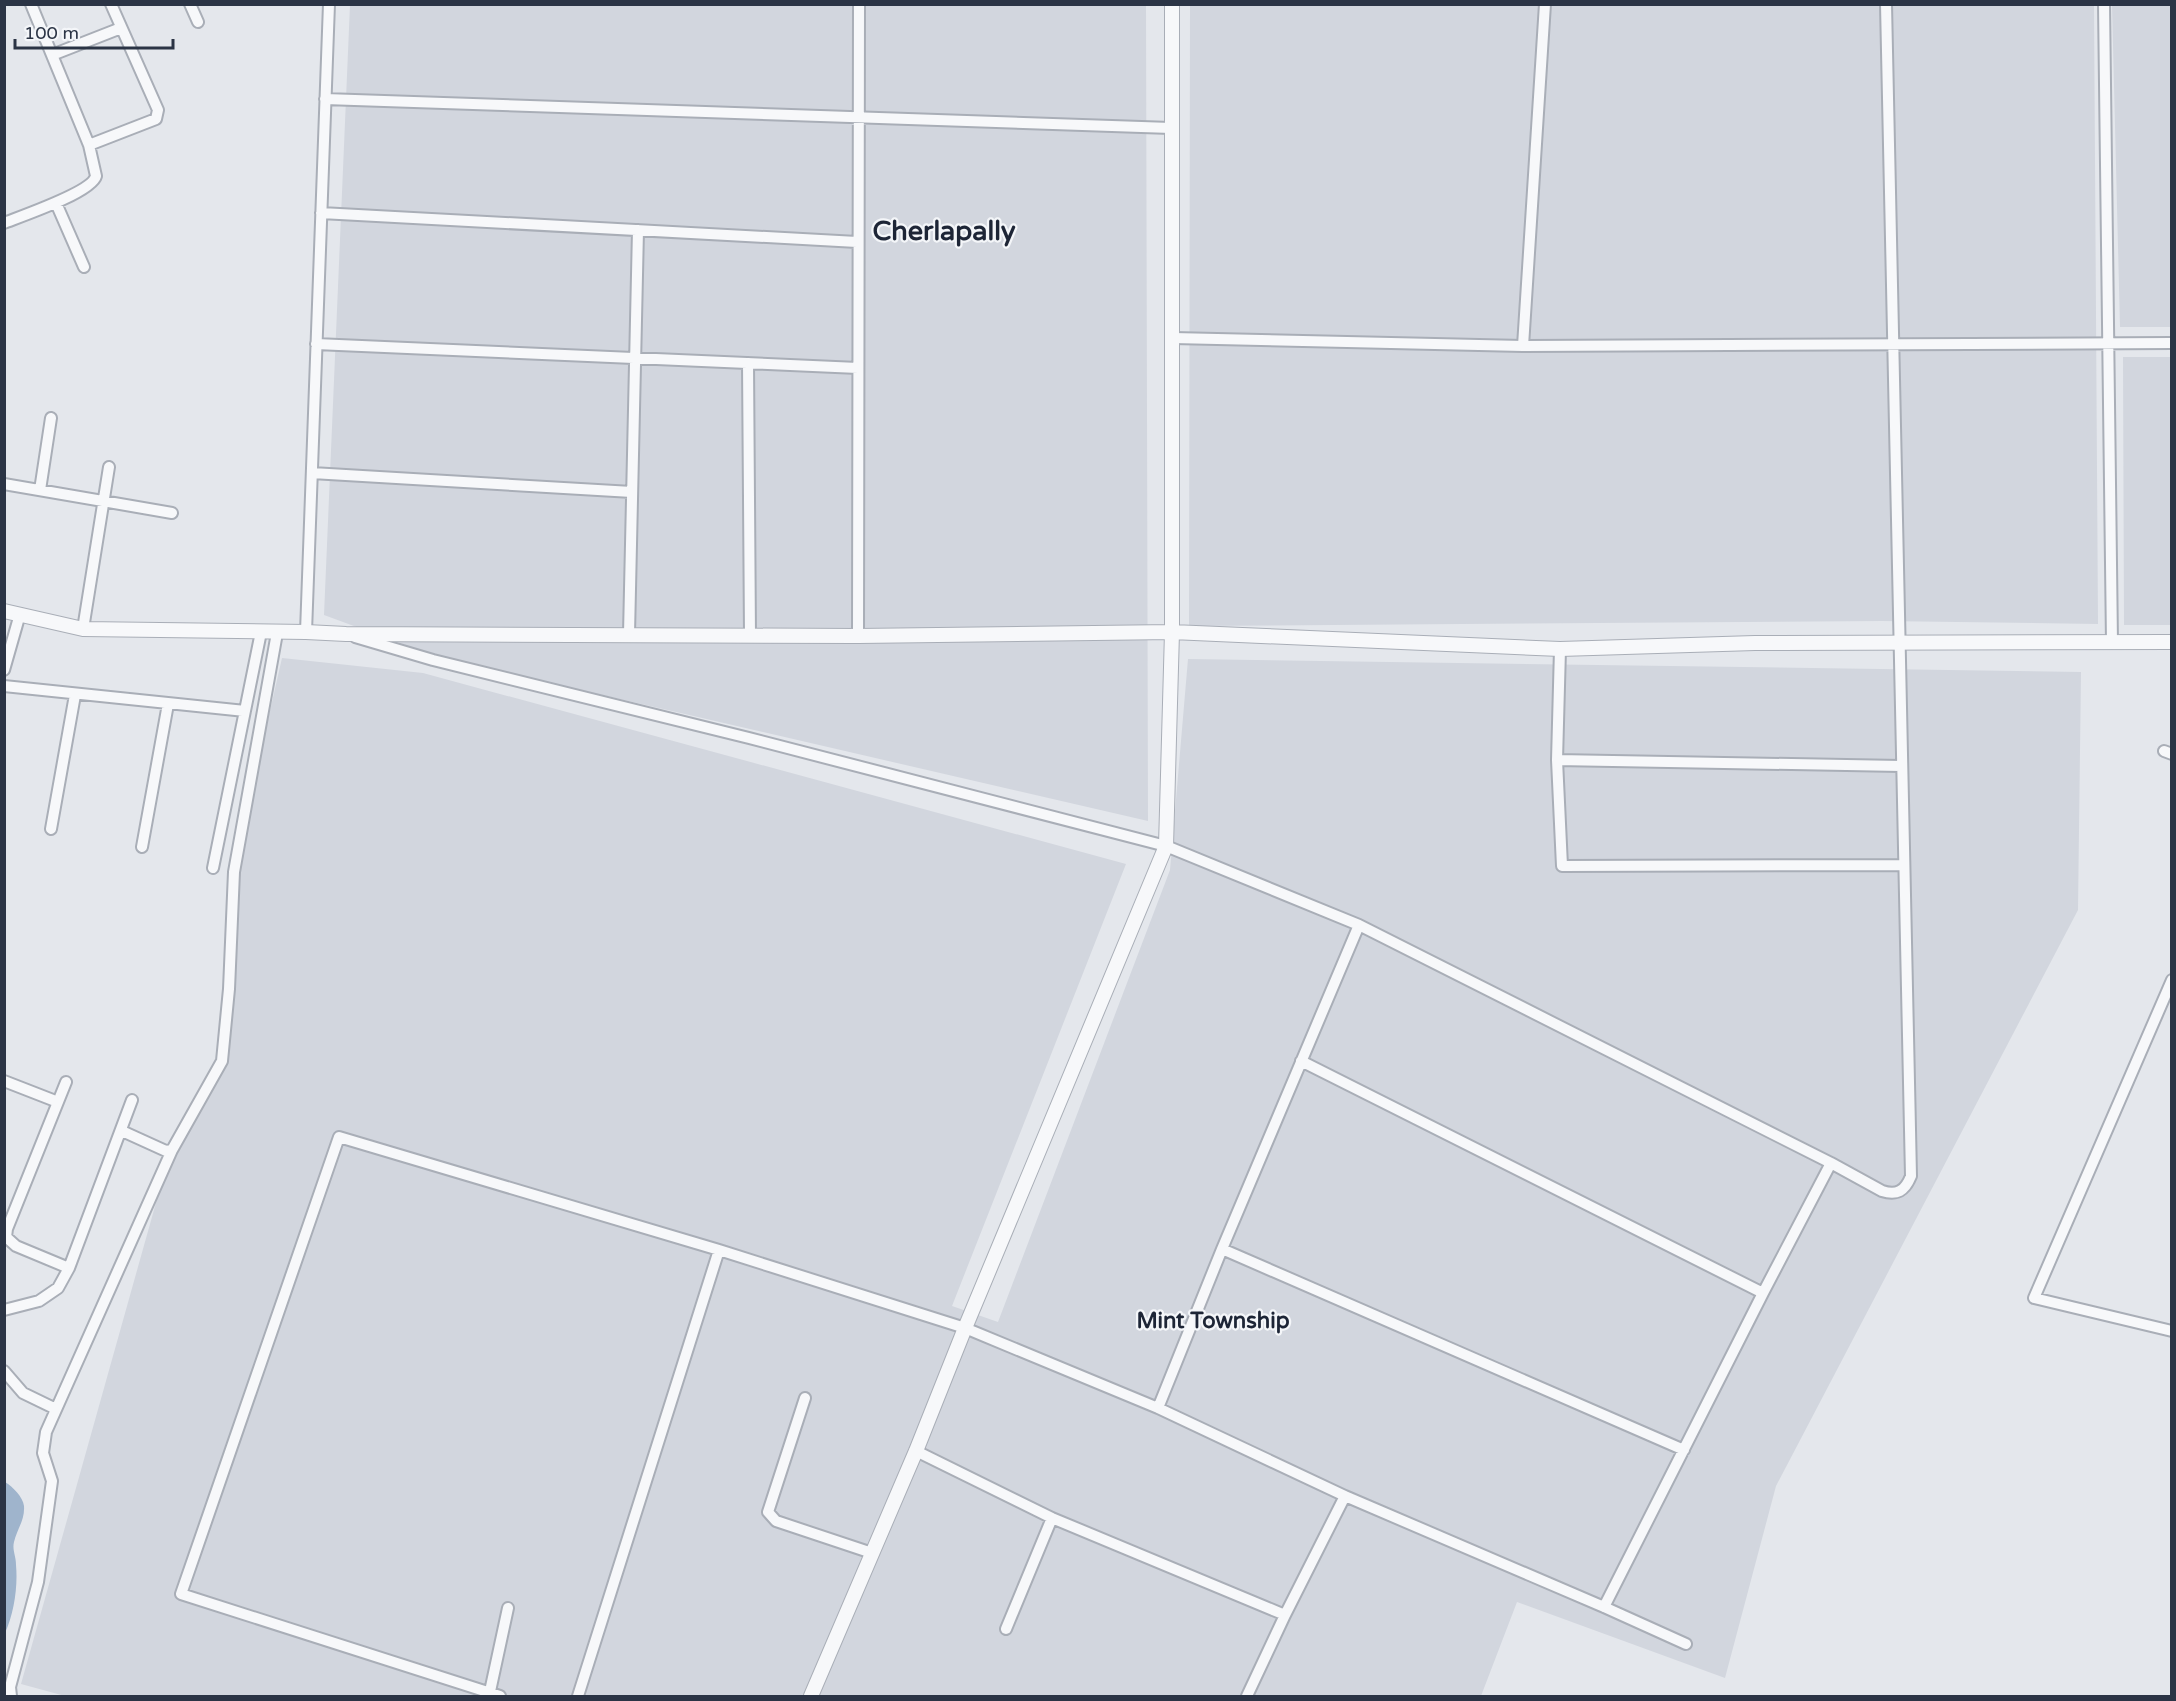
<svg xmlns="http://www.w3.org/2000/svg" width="2176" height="1701" viewBox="0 0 2176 1701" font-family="'Varela Round',sans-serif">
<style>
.built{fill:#d2d6de}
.water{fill:#9fb4cc}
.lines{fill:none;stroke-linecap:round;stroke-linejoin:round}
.minor-casing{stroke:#a9aeb7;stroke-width:14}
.tertiary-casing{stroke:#a9aeb7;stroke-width:16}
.minor{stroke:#f7f8fa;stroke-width:10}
.tertiary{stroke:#f7f8fa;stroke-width:14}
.labels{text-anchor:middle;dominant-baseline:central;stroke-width:4.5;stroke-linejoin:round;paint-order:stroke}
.neighbourhood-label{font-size:22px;font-weight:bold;fill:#1d2536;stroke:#f4f6f9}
.district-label{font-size:27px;font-weight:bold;fill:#1d2536;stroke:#f4f6f9}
</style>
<rect width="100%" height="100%" fill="#e4e7ec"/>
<!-- built -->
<path class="built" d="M 350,5 L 1146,5 L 1148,821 L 438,657 L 324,615 Z
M 1190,5 L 2094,5 L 2098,624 L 1882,621 L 1189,626 Z
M 2112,5 L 2171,5 L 2171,327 L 2120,327 Z
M 2123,357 L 2171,357 L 2171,625 L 2124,625 Z
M 282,658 L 423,673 L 1126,864 L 952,1306 L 998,1322 L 1170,870 L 1188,659 L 2081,672 L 2078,910 L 1776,1486 L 1725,1678 L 1517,1602 L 1481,1696 L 65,1696 L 21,1684 L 166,1167 L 225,1061 L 228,895 Z"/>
<!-- water -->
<path class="water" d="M 5,1482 C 13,1487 23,1497 24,1506 C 25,1520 17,1529 14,1542 C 12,1550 16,1556 16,1565 C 18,1587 14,1613 5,1633 Z"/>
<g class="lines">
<defs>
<path id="minor" d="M 190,4 L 198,22
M 2104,4 L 2112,643
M 52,55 L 121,28
M 325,99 L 1171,128
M 89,145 L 156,119 L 158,110 L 111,4
M 56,203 L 84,267
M 321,213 L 857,242
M 4,223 C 22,216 92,192 96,176 L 89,145 L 31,4
M 1173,338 L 1523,346 L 2172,343
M 316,344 L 858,368
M 1523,346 L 1545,4
M 748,363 L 750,635
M 312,473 L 632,492
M 4,484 L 172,513
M 40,490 L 51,418
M 83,629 L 109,467
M 306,632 L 329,4
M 629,634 L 638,230
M 858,636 L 859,4
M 355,637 L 433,660 L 749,738 L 1166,846 L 1359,925 L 1831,1163 L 1882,1191 C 1897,1196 1905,1191 1911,1176 L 1886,4
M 1560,649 L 1557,760 L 1562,866 L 1903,865
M 4,670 L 20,614
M 4,686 L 245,711
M 2164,751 L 2172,754
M 1557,760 L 1901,766
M 51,829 L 75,695
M 142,847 L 168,704
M 213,868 L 261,632
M 2172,980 L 2034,1298 L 2172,1331
M 1301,1061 L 1763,1293
M 4,1081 L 58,1102
M 66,1082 L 7,1229 L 6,1237 L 16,1246 L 69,1268
M 122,1131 L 166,1151 L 172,1150 L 222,1061 L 229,989 L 234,872 L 277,633
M 1222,1249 L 1684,1450
M 4,1310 L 39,1301 L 58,1288 L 69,1268 L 132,1100
M 4,1371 L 23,1393 L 56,1409
M 805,1398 L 768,1512 L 776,1521 L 872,1553
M 1158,1408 L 1222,1249 L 1359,925
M 916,1451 L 1052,1518 L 1285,1615
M 1604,1607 L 1763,1293 L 1831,1163
M 1006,1629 L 1052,1518
M 11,1696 L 10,1687 L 38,1582 L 52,1481 L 43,1453 L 46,1432 L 172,1150
M 489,1696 L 508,1608
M 500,1696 L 181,1594 L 339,1137 L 719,1250 L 965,1328 L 1158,1408 L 1345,1496 L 1604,1607 L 1686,1644
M 578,1696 L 719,1250
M 1247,1696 L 1285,1615 L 1345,1496"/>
<path id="tertiary" d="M 4,611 L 83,629 L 306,632 L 346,634 L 858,636 L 1172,632 L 1560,649 L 1755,643 L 2172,642
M 811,1696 L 916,1451 L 965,1328 L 1166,846 L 1172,632 L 1172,4"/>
</defs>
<!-- minor casing -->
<use href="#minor" class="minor-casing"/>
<!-- tertiary casing -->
<use href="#tertiary" class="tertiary-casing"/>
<!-- minor -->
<use href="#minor" class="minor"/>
<!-- tertiary -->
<use href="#tertiary" class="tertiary"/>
</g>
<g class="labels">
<!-- neighbourhood labels -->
<g class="neighbourhood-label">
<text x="1213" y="1321">Mint Township</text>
</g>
<!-- district labels -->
<g class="district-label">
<text x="944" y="231">Cherlapally</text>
</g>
</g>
<!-- border -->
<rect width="2176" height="1701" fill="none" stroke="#2b3445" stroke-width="12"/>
<!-- scale -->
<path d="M15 39v9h158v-9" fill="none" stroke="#2b3445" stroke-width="3"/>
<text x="24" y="39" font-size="18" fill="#2b3445" stroke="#f4f6f9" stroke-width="4.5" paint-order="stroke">100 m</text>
</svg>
